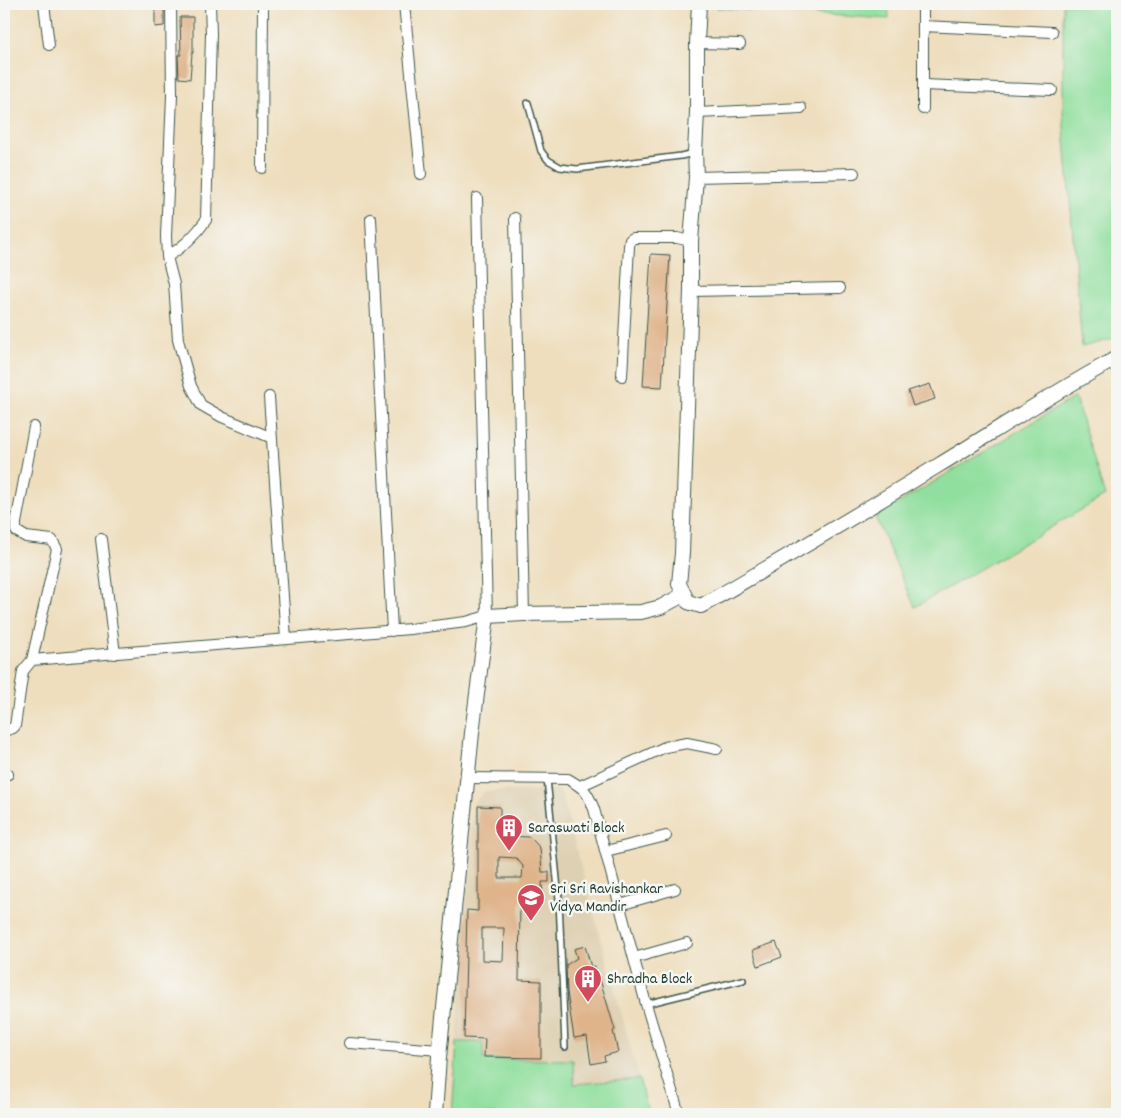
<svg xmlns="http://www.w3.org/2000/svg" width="1121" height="1118" viewBox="0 0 1121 1118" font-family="Dekko,sans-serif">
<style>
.built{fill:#ded0b2}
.green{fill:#91df9e;stroke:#588e69}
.building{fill:#dfb48b;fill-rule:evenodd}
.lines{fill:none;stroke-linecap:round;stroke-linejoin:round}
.lane-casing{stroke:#3e5549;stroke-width:8}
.street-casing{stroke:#3e5549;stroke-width:12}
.secondary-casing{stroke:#3e5549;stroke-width:16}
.lane{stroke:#fff;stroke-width:5}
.street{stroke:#fff;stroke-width:10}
.secondary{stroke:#fff;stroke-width:14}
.labels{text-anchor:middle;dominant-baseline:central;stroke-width:5;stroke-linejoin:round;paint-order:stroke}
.poi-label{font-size:16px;fill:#1f3d34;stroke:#f6f6f2;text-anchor:start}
</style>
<rect width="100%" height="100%" fill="#f6f6f2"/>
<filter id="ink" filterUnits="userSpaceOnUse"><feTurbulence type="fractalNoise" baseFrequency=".02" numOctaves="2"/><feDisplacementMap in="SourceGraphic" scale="10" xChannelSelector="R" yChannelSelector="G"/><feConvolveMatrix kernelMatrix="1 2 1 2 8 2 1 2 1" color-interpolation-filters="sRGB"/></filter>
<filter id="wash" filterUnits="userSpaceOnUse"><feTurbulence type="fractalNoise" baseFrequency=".0096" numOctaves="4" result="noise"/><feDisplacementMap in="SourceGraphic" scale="20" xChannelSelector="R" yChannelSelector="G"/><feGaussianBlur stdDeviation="1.12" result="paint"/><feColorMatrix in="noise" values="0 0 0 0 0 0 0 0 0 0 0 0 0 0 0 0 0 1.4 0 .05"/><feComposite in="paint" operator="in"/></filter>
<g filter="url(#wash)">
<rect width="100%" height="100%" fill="#eedebd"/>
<!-- built -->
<path class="built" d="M 560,790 L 649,1114 L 452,1114 L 473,803 L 485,791 Z"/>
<!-- green -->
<path class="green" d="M 717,4 L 888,4 L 889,19 L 717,8 Z
M 1063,4 L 1117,4 L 1117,338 L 1082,347 L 1063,115 Z
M 1075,397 L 1105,496 L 915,607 L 875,517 Z
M 457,1042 L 483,1042 L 483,1059 L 573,1060 L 574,1084 L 639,1079 L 649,1114 L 452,1114 Z"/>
<g id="blocks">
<!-- building -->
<path class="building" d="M 164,4 L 164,26 L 155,27 L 155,5 Z
M 180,17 L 193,17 L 193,53 L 192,53 L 190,79 L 179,78 L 178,55 L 181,55 Z
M 651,254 L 670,255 L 662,387 L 643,386 Z
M 930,384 L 935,399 L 913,406 L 908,391 Z
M 478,806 L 500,807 L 500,836 L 530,837 L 540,848 L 542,872 L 549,872 L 549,882 L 542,882 L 543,901 L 520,901 L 519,980 L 541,981 L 541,1058 L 484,1057 L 485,1039 L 464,1038 L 467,910 L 478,911 ZM 499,857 L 516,858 L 523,866 L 522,878 L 499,878 ZM 482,928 L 504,928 L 503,961 L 482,960 Z
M 776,942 L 782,957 L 758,966 L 753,950 Z
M 585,946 L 591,967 L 595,966 L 598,976 L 599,976 L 615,1030 L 613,1031 L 618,1052 L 604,1056 L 605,1061 L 591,1064 L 587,1036 L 574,1038 L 567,992 L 566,965 L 577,958 L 574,949 Z"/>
</g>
</g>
<g filter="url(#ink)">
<use href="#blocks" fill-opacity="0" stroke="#3e5549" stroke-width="1"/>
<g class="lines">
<defs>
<path id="lane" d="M 528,103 L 541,151 L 548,160 L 560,167 L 577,169 L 681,156 L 694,153
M 547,779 L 559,899 L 565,1047
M 646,1004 L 743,980"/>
<path id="street" d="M 44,4 L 49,45
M 171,4 L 172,96 L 166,236 L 167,257 L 174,284 L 178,340 L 191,386 L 201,405 L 222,417 L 272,438
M 404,4 L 421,174
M 923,26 L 1052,32
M 697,43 L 740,44
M 923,85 L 1052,90
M 923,109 L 923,4
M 697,113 L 801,108
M 262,168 L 263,4
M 696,177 L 854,173
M 515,218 L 524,614
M 371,219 L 392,631
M 167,257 C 183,247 196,235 206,220 L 211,34 L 210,4
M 691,291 L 840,288
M 622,376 L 629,246 L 630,240 L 633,238 L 677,238 L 691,241
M 269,397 L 286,639
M 101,539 L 115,654
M 32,660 L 57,549 L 52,540 L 26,537 L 16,531 L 16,523 L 34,427
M 4,731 L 13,728 L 15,726 L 23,671 L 32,660 L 410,629 L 466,622 L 487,616 L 477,198
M 4,773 L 8,774
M 468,778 L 568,779 C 585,789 587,791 594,809 L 646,1004 L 679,1114
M 580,786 L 665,747 L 687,743 L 717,749
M 606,851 L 666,836
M 620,905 L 675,889
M 634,958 L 687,943
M 349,1043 L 440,1050"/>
<path id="secondary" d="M 699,4 L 697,43 L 697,113 L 695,152 L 696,177 L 691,241 L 691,291 L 682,553 L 679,584 L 688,602 L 701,606 C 781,561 860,513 939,465 C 998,429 1056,391 1117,358
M 435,1114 L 439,1057 L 472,733 L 487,616 L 524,614 L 641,612 L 661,607 L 683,595"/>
</defs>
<!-- lane casing -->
<use href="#lane" class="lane-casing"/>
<!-- street casing -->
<use href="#street" class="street-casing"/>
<!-- secondary casing -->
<use href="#secondary" class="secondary-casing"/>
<!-- lane -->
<use href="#lane" class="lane"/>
<!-- street -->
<use href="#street" class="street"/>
<!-- secondary -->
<use href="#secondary" class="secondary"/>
</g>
</g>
<!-- icons -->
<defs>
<symbol id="building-pin" viewBox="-11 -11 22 30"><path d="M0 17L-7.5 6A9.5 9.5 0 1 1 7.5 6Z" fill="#d1495b" stroke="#f6f6f2"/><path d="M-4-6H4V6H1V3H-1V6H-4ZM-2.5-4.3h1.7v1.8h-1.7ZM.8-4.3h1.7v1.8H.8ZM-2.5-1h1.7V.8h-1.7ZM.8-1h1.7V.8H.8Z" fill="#fff"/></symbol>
<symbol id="school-pin" viewBox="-11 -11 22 30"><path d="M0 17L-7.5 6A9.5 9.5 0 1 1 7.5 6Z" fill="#d1495b" stroke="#f6f6f2"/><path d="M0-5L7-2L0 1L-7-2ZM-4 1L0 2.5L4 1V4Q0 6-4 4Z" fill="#fff"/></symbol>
</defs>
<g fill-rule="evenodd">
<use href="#building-pin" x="493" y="812" width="32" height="43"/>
<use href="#school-pin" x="515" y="882" width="32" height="43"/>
<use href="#building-pin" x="572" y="963" width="32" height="43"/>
</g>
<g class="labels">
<!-- poi labels -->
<g class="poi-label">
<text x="528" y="828">Saraswati Block</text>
<text x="550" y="889">Sri Sri Ravishankar<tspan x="550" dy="18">Vidya Mandir</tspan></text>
<text x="607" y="979">Shradha Block</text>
</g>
</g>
<!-- margin -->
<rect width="1121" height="1118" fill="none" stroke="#f6f6f2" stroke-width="20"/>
</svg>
